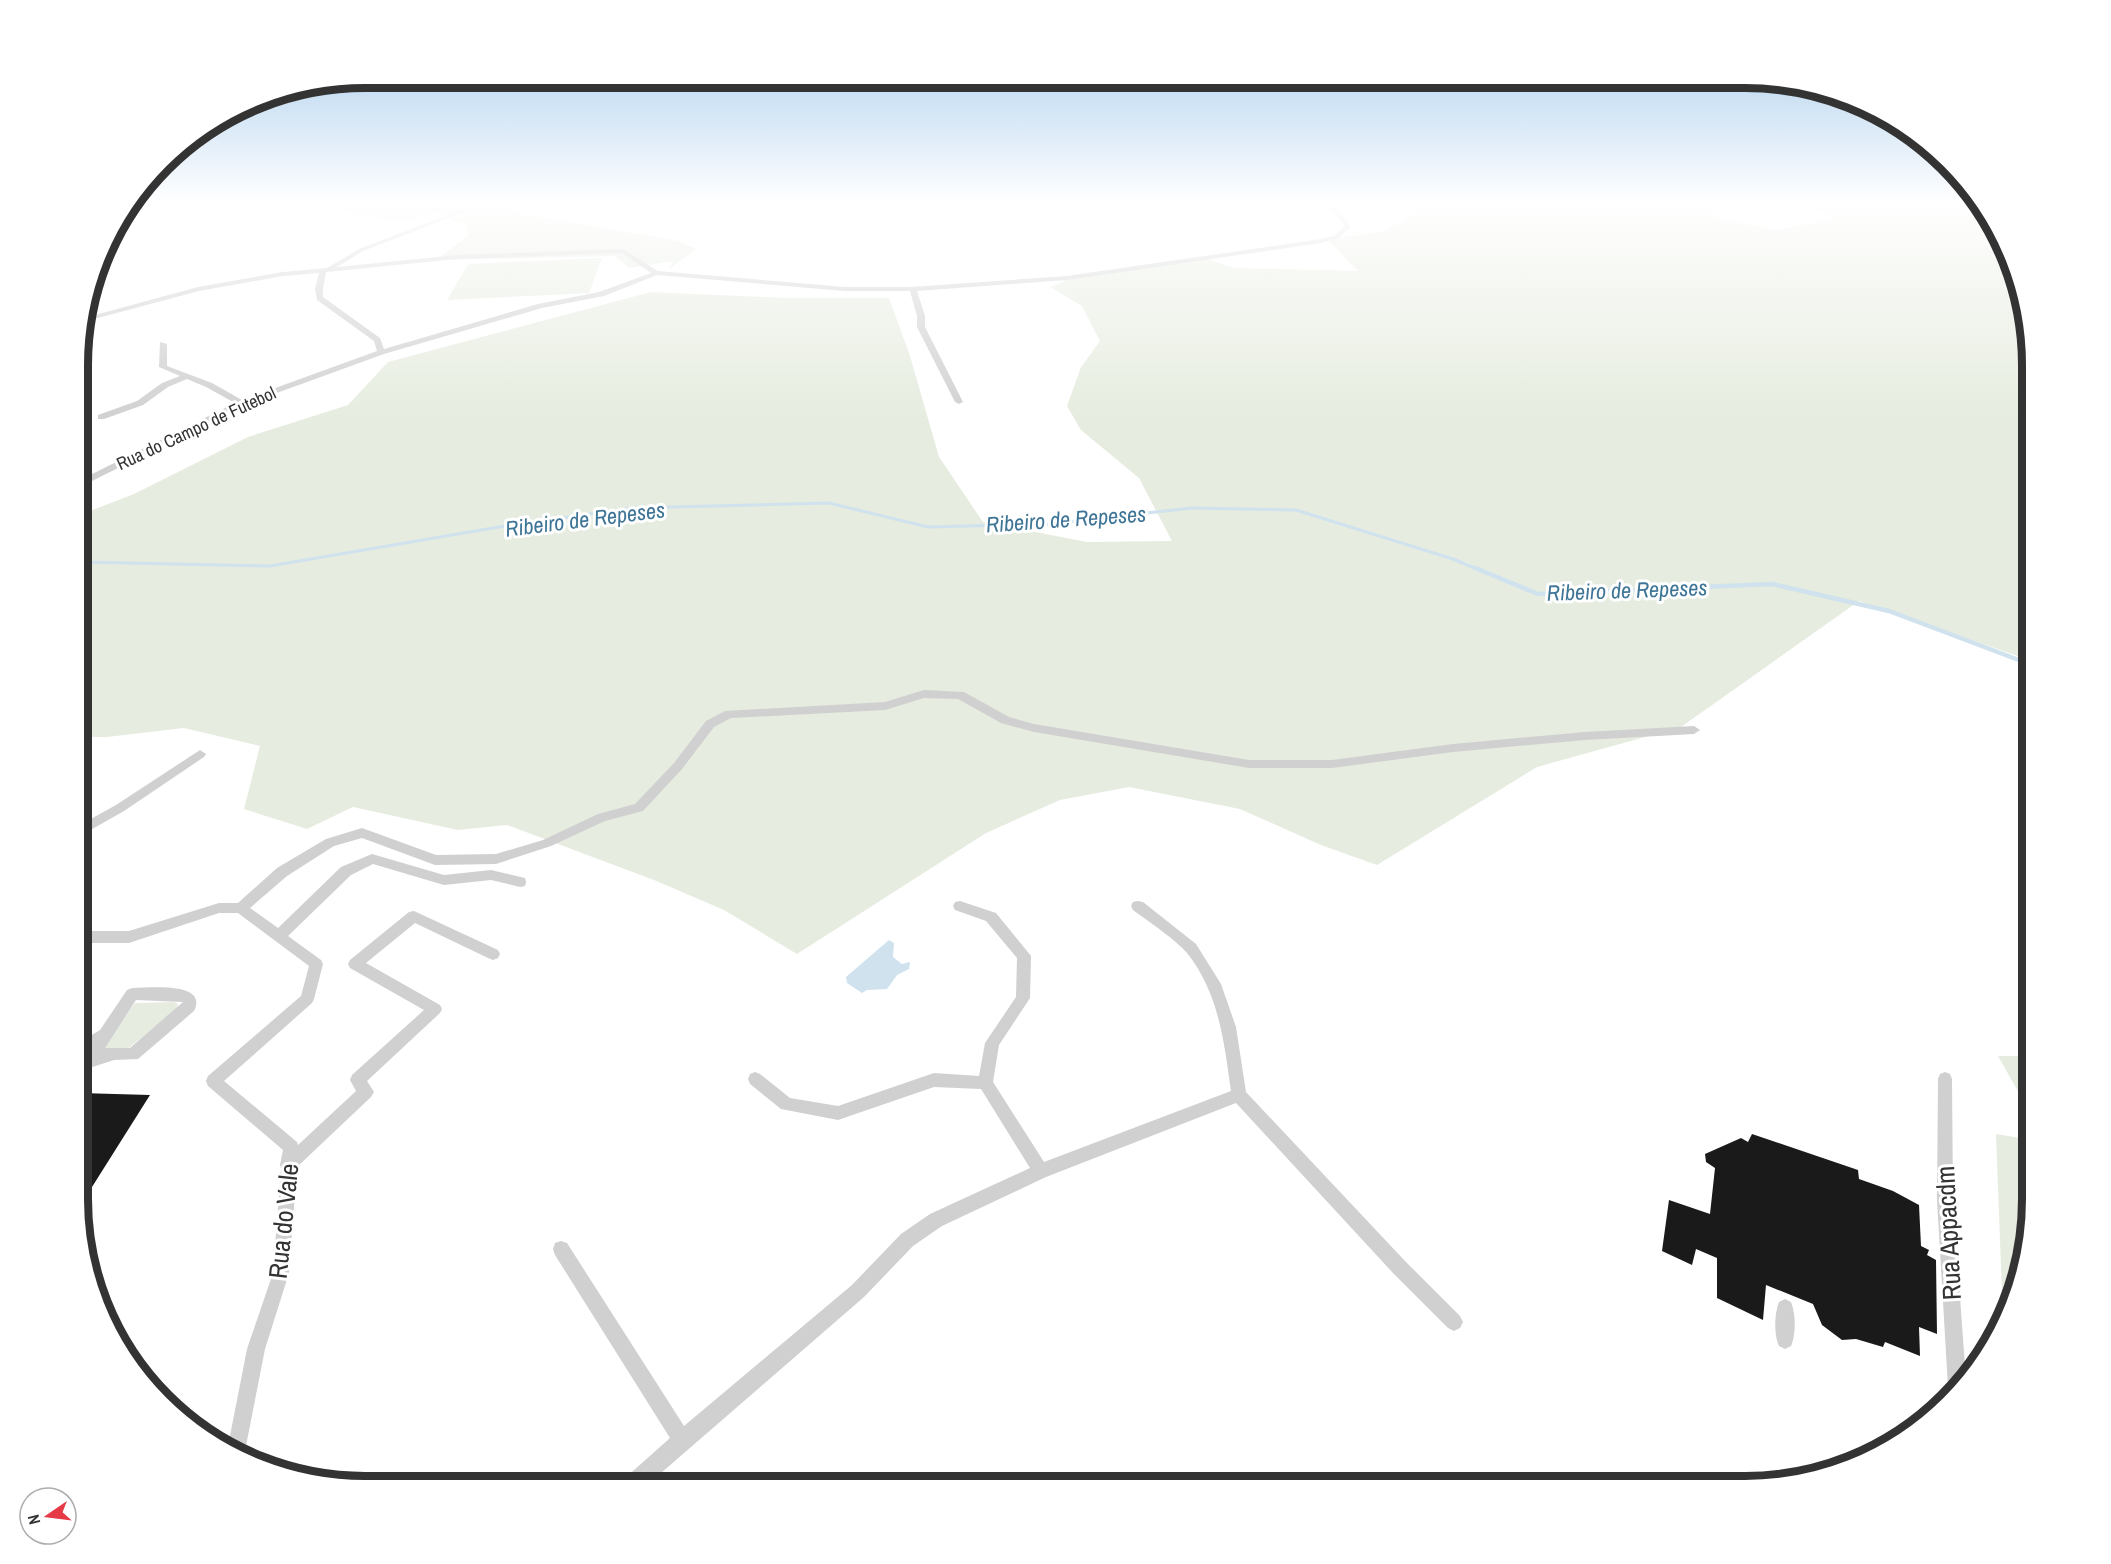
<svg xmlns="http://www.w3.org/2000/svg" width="2111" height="1564" viewBox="0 0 2111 1564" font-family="'Archivo Narrow',sans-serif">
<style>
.green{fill:#e6ecdf}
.water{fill:#cfe2ee}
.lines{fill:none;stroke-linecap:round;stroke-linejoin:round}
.stream-far1{stroke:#cfe2ee;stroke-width:3}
.stream{stroke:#cfe2ee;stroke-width:4.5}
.building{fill:#1a1a1a}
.minor{fill:#d0d0d0;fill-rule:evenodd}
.labels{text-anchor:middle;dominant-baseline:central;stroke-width:6;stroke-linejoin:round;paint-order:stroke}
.far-street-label{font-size:18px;fill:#333;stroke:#fff}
.water-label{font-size:22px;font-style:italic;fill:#3f7597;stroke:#fff}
.near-street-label{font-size:26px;fill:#333;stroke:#fff}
.rim{fill:none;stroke:#333;stroke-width:8}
</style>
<rect width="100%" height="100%" fill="#fff"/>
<!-- green -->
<path class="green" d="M 329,202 L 498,202 L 522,214 L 678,241 L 696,249 L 668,270 L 674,261 L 629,268 L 615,256 L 436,260 L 469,235 L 466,225 L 434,212 L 407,221 L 357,216 Z
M 1432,202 L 1706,202 L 1716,218 L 1777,230 L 1832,219 L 1805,202 L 1962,202 L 1986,217 L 2003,238 L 2032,347 L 2032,661 L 1859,601 L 1681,727 L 1537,767 L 1377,865 L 1321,845 L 1240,809 L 1129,787 L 1060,800 L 986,833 L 797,954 L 724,910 L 654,880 L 507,825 L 458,830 L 353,807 L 307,829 L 244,809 L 260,746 L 184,728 L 107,737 L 80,737 L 80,515 L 134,494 L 248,437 L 348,405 L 388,362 L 651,292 L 786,298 L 889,298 L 910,356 L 939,457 L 983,522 L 1087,542 L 1172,541 L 1139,478 L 1081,430 L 1067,406 L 1081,367 L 1100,341 L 1082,306 L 1050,287 L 1074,277 L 1201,257 L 1235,268 L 1358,271 L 1327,239 L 1382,232 Z
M 602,258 L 589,293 L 447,300 L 468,264 Z
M 174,1002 L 178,1004 L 176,1010 L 125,1051 L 103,1048 L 135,1003 Z
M 1998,1056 L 2032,1056 L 2032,1116 Z
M 1996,1134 L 2032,1140 L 2032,1217 L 2018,1291 L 2003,1319 Z"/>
<!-- water -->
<path class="water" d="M 889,940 L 894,943 L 893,957 L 902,964 L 910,962 L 909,969 L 897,975 L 887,989 L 867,990 L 862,993 L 847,983 L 846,977 Z"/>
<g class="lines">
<!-- stream-far1 -->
<path class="stream-far1" d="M 80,562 L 270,566 L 499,527 L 631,508 L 829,503 L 928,527 L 1050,524 L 1191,508 L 1296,510 L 1453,559 L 1479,570"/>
<!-- stream -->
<path class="stream" d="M 1475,568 L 1538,594 L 1772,584 L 1889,611 L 2032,665"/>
</g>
<!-- building -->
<path class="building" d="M 80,1093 L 150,1095 L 80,1206 Z
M 1752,1134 L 1858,1170 L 1859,1179 L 1893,1191 L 1919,1205 L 1921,1246 L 1929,1250 L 1927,1255 L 1936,1260 L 1937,1334 L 1919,1327 L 1920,1356 L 1885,1342 L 1883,1347 L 1856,1339 L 1842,1340 L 1822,1325 L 1813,1304 L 1766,1285 L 1763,1320 L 1717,1298 L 1717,1258 L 1696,1249 L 1692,1265 L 1662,1251 L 1669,1200 L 1710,1214 L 1715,1168 L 1706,1162 L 1705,1154 L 1741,1138 L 1748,1142 Z"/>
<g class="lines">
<!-- minor -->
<path class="minor" d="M 482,202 L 490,202 L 363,251 L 337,267 L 457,255 L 623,249 L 658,271 L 845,287 L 911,287 L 1067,276 L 1321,239 L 1334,236 L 1344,227 L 1343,223 L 1324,202 L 1330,202 L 1348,222 L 1350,228 L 1338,238 L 1321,243 L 1067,280 L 917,291 L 925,316 L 925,327 L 963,402 L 959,404 L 955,402 L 917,327 L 917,316 L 910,291 L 845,291 L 657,275 L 604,296 L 542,308 L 384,354 L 244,405 L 80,487 L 80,480 L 235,403 L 206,387 L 187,379 L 168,387 L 143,405 L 104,419 L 98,419 L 98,415 L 137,401 L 162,383 L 180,376 L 159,367 L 160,342 L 167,344 L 167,366 L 212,383 L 242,400 L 377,351 L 374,341 L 317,300 L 315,289 L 319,273 L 283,276 L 199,291 L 83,322 L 84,318 L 198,287 L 283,272 L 327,268 L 359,249 ZM 622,253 L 651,273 L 599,292 L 538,304 L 384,349 L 380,338 L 323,297 L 323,289 L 326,272 L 457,259 Z
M 924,690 L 964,692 L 1009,717 L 1034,724 L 1249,760 L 1332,760 L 1453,744 L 1585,732 L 1694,726 L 1700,730 L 1694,734 L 1585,740 L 1453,752 L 1332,768 L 1249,768 L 1034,732 L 1001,723 L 958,699 L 924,698 L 885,710 L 731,718 L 714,727 L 682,769 L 643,811 L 605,821 L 551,846 L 496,864 L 435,865 L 362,838 L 334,846 L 287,876 L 250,908 L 278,928 L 341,867 L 372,854 L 444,875 L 491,870 L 525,878 L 526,882 L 525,886 L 520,887 L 491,880 L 444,885 L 373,864 L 351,875 L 288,936 L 321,960 L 323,964 L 314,999 L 312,1003 L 224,1081 L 297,1142 L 298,1145 L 356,1091 L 350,1080 L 352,1075 L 424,1010 L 350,968 L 348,964 L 350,960 L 409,912 L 414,911 L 498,950 L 500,954 L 498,958 L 493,960 L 488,958 L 415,923 L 366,963 L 440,1005 L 442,1009 L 440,1013 L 367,1081 L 374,1092 L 371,1097 L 297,1167 L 289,1273 L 265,1349 L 245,1451 L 244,1455 L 228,1446 L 247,1349 L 273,1273 L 281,1168 L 280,1165 L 283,1150 L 208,1086 L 206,1081 L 208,1076 L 301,996 L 309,966 L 238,913 L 219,913 L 129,943 L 80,943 L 80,931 L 129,931 L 219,903 L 238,903 L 277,868 L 326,839 L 362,828 L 436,855 L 496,854 L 543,840 L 598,814 L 635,804 L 674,763 L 706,721 L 725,711 L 885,702 Z
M 200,750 L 206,754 L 204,757 L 124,811 L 80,836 L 80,825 L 116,805 Z
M 960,901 L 996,913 L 1031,956 L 1030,998 L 999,1045 L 993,1082 L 1044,1162 L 1231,1091 C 1224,1042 1219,993 1187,953 C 1176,940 1148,921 1133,910 L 1131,906 L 1133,902 L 1138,901 L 1143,902 L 1196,944 L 1221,984 L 1236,1027 L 1246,1092 L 1405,1261 L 1460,1316 L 1463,1322 L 1460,1328 L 1454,1331 L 1448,1328 L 1393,1273 L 1236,1103 L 1046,1177 L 942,1226 L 913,1246 L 864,1297 L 646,1486 L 622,1486 L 624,1479 L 670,1438 L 555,1255 L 553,1249 L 555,1243 L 561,1241 L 567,1243 L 684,1426 L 852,1285 L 901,1234 L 930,1214 L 1030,1168 L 981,1089 L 934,1087 L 838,1120 L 781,1109 L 750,1084 L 748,1079 L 750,1074 L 755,1072 L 760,1074 L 790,1098 L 838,1106 L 934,1073 L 979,1076 L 985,1043 L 1016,997 L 1017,958 L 986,921 L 955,910 L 953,906 L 955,902 Z
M 132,988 C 148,988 209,981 194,1011 L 138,1059 L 114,1060 L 80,1071 L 80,1058 L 91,1055 L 90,1052 L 80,1056 L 80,1042 L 100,1030 L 127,990 ZM 136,1000 L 183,1002 L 130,1048 L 105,1048 Z
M 1945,1072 L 1950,1074 L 1952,1079 L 1953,1200 L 1966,1380 L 1950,1393 L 1948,1387 L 1937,1200 L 1938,1079 L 1940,1074 Z
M 1785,1299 L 1791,1302 C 1796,1314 1796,1335 1791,1346 L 1785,1349 L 1779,1346 C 1774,1335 1774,1314 1779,1302 Z"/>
</g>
<!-- sky -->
<linearGradient id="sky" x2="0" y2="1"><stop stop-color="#9ec6ea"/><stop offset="0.48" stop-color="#fff"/><stop offset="1" stop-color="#fff" stop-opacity="0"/></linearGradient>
<rect width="2111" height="421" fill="url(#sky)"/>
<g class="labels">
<!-- far-street labels -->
<g class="far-street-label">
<text transform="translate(196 428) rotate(-25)">Rua do Campo de Futebol</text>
</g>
<!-- water labels -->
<g class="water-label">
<text transform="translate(585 519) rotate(-7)">Ribeiro de Repeses</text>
<text transform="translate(1066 519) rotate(-4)">Ribeiro de Repeses</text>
<text transform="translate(1627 590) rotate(-2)">Ribeiro de Repeses</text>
</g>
<!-- near-street labels -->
<g class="near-street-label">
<text transform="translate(283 1221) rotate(-84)">Rua do Vale</text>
<text transform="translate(1948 1233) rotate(-93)">Rua Appacdm</text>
</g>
</g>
<!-- crop -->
<path d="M0 0H2111V1564H0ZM365 88H1745A277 277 0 0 1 2022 365V1199A277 277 0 0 1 1745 1476H365A277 277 0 0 1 88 1199V365A277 277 0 0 1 365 88Z" fill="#fff" fill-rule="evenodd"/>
<path class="rim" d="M365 88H1745A277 277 0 0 1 2022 365V1199A277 277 0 0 1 1745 1476H365A277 277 0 0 1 88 1199V365A277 277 0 0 1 365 88Z"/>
<!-- north arrow -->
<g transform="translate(48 1516) rotate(256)"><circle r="28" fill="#ffffff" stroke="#adadad" stroke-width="1.5"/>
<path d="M0-4.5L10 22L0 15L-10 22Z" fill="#e63946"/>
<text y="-9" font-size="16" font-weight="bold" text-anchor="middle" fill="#333333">N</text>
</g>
</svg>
